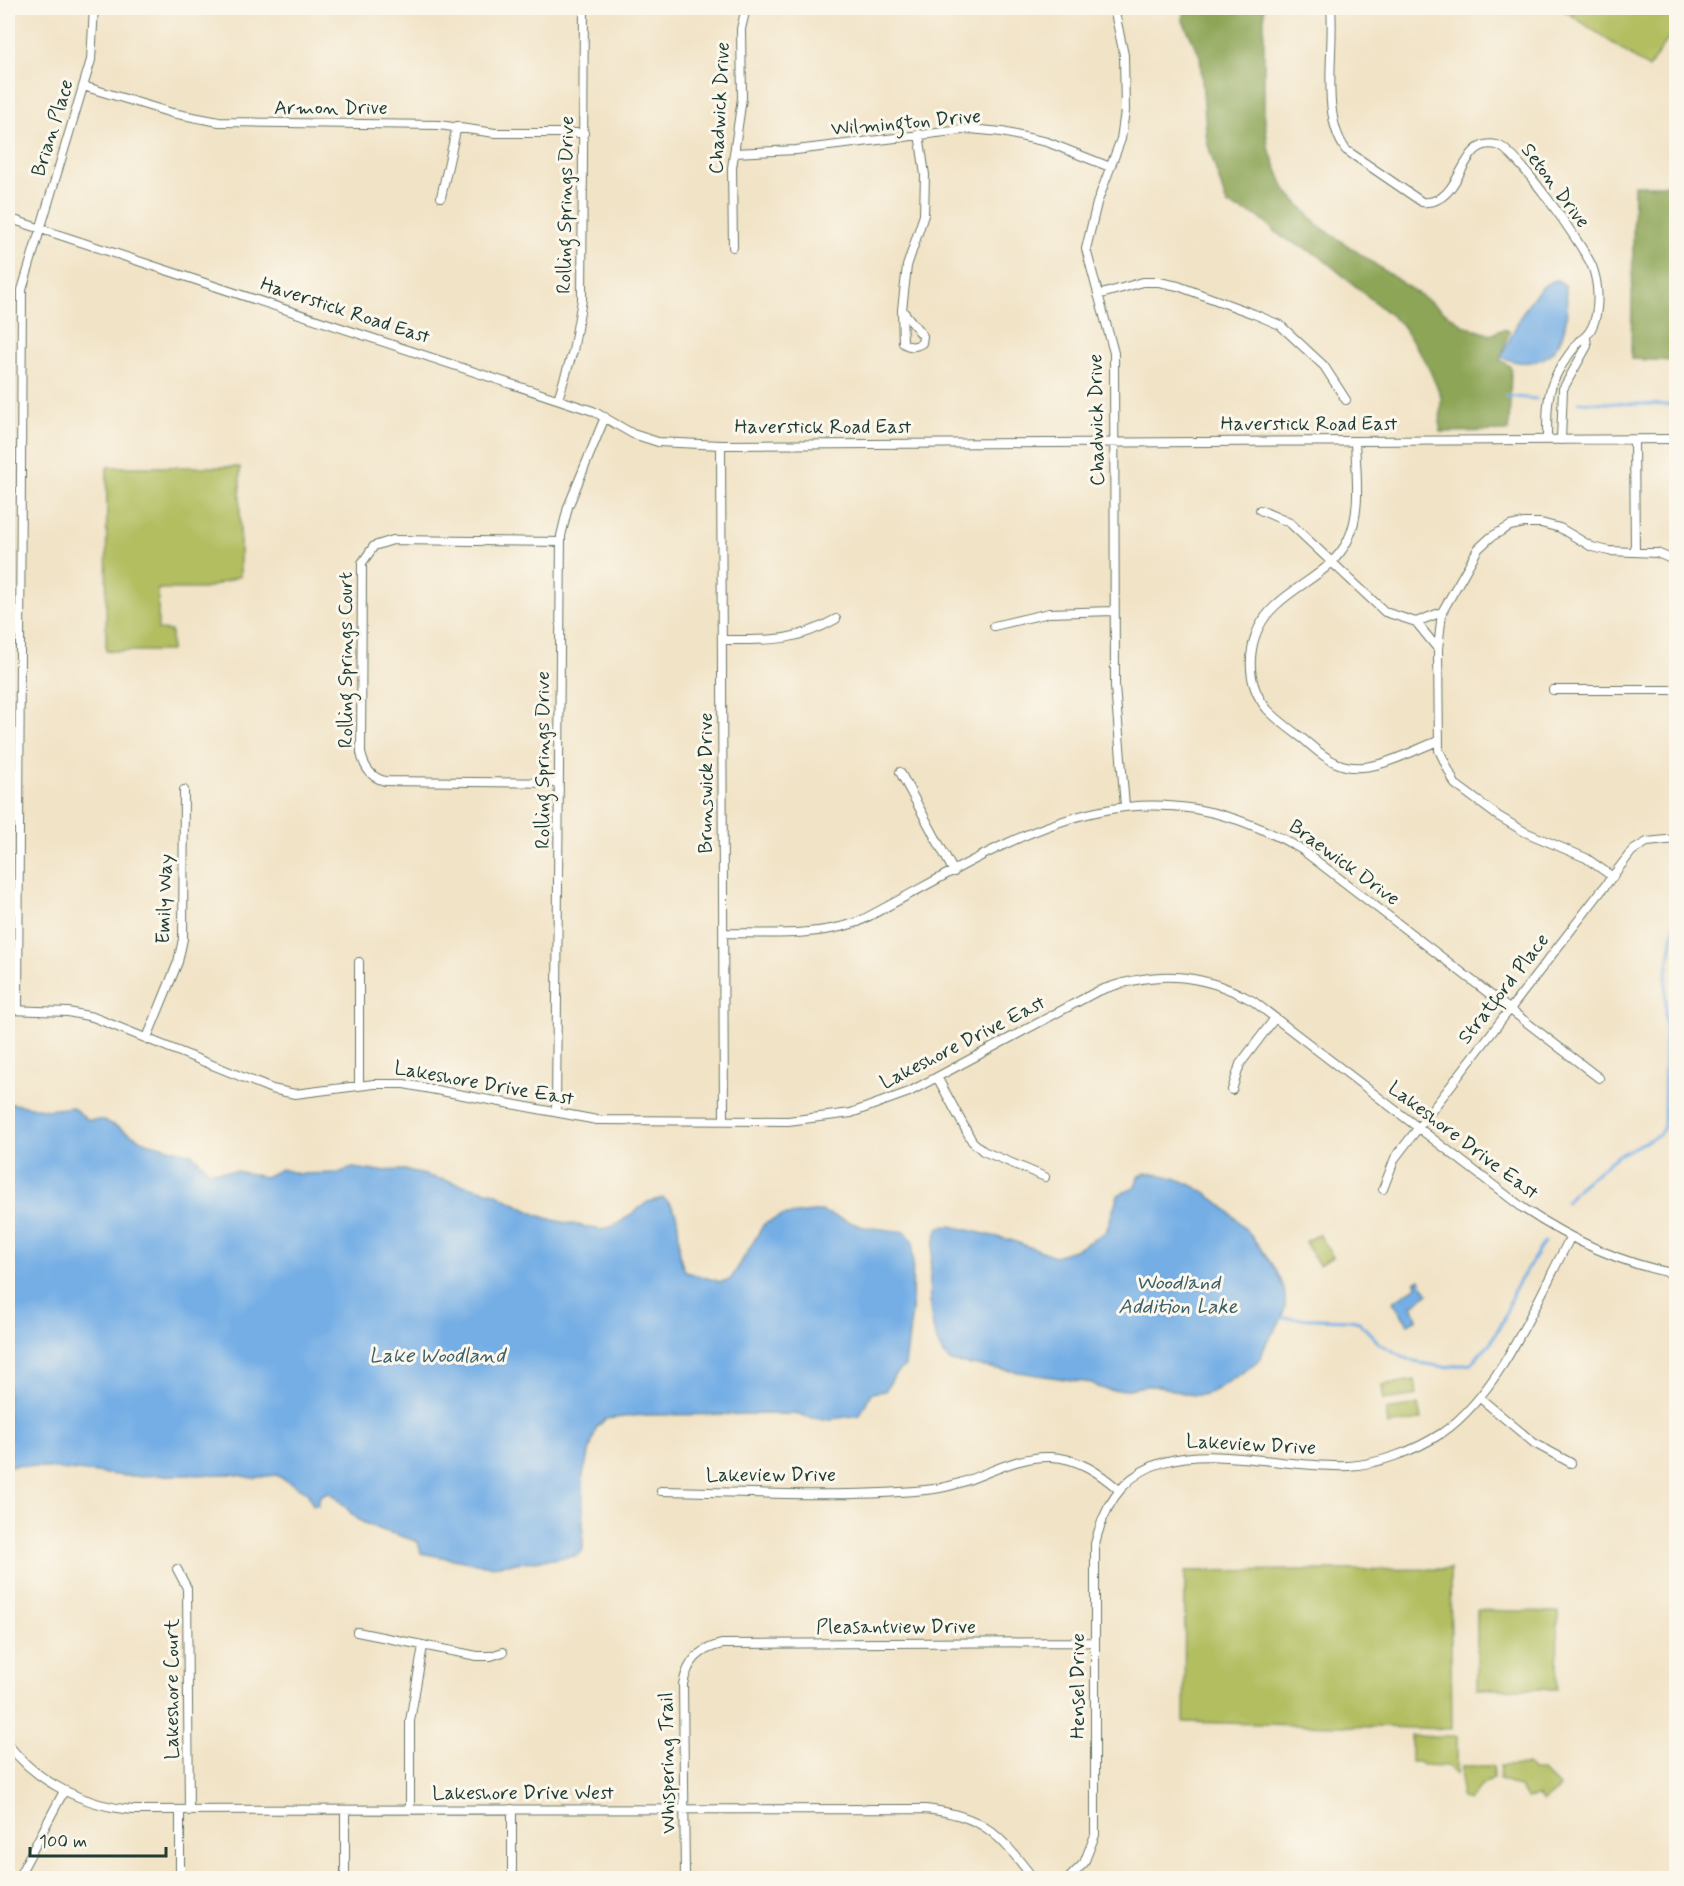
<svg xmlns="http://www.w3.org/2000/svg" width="1684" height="1886" viewBox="0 0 1684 1886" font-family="Mynerve,sans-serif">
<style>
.green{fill:#b2be60;stroke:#687e4a;stroke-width:1.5}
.forest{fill:#8da556;stroke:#567145;stroke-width:1.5}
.water{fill:#74aee5;stroke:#4a768c;stroke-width:1.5}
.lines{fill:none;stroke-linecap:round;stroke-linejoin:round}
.stream{stroke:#74aee5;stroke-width:3}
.street-casing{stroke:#687767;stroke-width:10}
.street{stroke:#fff;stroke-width:8}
.labels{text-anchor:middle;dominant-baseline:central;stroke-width:6;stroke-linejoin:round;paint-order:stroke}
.street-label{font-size:20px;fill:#1f3d34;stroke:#fbf7ec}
.water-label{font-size:21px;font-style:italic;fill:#395f69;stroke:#fbf7ec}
</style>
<rect width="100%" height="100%" fill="#fbf7ec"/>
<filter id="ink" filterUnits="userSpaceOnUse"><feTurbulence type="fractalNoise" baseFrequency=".0167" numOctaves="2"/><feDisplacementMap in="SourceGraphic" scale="12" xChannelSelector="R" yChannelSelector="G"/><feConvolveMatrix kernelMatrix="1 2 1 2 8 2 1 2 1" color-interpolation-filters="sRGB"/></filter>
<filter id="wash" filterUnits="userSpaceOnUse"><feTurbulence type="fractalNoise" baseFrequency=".008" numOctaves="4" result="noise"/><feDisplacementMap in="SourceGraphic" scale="24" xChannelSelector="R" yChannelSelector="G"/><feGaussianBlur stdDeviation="1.35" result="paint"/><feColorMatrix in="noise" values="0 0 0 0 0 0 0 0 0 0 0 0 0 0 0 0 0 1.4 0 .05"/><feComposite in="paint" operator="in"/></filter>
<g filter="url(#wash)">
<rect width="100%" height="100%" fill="#f1e3c6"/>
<!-- green -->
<path class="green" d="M 1561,8 L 1676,8 L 1676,27 L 1649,68 Z
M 107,467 L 240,467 L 240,576 L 204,589 L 158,589 L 158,630 L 171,631 L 171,651 L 106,651 Z
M 1319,1234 L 1333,1257 L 1319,1265 L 1305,1242 Z
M 1415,1380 L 1417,1395 L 1384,1400 L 1382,1385 Z
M 1418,1405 L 1421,1420 L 1388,1425 L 1386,1410 Z
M 1450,1569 L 1452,1729 L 1184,1722 L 1185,1571 Z
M 1477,1610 L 1558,1612 L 1557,1689 L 1477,1689 Z
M 1411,1736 L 1457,1736 L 1457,1774 L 1448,1766 L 1422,1765 L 1419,1762 L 1411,1762 Z
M 1527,1765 L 1532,1771 L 1543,1771 L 1560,1788 L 1543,1802 L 1538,1796 L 1527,1798 L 1520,1787 L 1499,1780 L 1500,1766 Z
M 1462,1766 L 1493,1766 L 1493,1779 L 1481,1786 L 1469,1801 L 1461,1798 Z"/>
<!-- forest -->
<path class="forest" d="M 1184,8 L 1264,8 L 1264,111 L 1268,147 L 1285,189 L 1318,225 L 1465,326 L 1491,335 L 1503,329 L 1509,331 L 1500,360 L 1511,367 L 1509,431 L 1440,432 L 1441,396 L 1426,362 L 1401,324 L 1318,255 L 1282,237 L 1257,216 L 1227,205 L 1207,142 L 1200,56 L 1183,21 Z
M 1634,185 L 1676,185 L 1676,361 L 1631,359 Z"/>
<!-- water -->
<path class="water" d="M 1557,280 L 1565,285 C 1573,330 1556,379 1501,357 C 1513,334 1531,284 1557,280 Z
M 8,1103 L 48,1110 L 72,1107 L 88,1120 L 104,1120 L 146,1142 L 192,1154 L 209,1171 L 236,1171 L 265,1177 L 281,1169 L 299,1174 L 338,1173 L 353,1168 L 375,1171 L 405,1170 L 495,1193 L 537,1215 L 553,1220 L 601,1230 L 616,1225 L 648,1202 L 663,1198 C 689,1214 671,1249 686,1272 L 721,1282 L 731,1279 L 764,1224 L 781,1216 L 821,1211 L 863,1227 L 906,1232 L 913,1243 L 912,1311 L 905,1366 L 895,1374 L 885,1391 L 871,1393 L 860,1415 L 824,1420 L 794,1414 L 642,1415 L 606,1419 L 596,1428 L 583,1474 L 583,1550 L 576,1556 L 490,1566 L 421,1553 L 418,1542 C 400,1535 376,1530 359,1520 C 347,1512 340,1497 328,1492 L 320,1496 L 318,1505 L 313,1505 L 307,1492 L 276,1475 L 252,1478 L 232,1474 L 127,1476 L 17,1465 L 8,1467 L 8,1458 L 11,1454 L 8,1449 Z
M 1145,1173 C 1198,1175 1237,1214 1265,1255 C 1273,1266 1284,1281 1285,1296 C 1287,1312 1279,1325 1270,1337 C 1265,1343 1264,1351 1260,1358 C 1255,1365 1246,1370 1239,1375 C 1227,1382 1212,1395 1198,1395 C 1185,1396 1171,1388 1158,1386 C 1134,1384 1113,1399 1092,1383 L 951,1362 C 922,1341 927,1256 939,1227 L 951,1226 L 1010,1240 L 1055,1256 L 1077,1249 L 1106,1232 L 1118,1195 L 1135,1187 L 1138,1177 Z
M 1420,1279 L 1428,1294 L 1412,1305 L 1417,1319 L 1408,1324 L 1393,1302 L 1418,1285 L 1415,1282 Z"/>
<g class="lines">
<!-- stream -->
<path class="stream" d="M 1506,396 L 1536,399
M 1579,402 L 1671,405 L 1676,409
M 1566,1202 L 1579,1187 L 1617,1156 L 1659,1135 L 1664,1128 L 1666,979 L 1676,914
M 1281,1318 L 1351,1320 L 1359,1322 L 1380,1344 L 1414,1362 L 1445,1367 L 1470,1364 L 1490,1343 L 1504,1319 L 1513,1292 L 1544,1242"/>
</g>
</g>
<g filter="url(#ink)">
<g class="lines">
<defs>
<path id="street" d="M 1114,8 L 1124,55 L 1125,111 L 1121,139 L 1097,203 L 1086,249 L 1114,353 L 1115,687 L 1125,806
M 1331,8 C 1335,50 1320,115 1346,150 L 1422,202 C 1464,206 1458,136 1497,145 C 1516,149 1583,246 1592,266 C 1600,287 1602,329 1579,341 C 1548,382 1547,389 1547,440
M 83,86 L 172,113 L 219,122 L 439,125 L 495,133 L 584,133
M 734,153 L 796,150 L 970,129 L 1002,132 L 1047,142 L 1110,167
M 441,197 L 457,126
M 8,218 L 593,411 L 633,434 L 658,442 L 721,445 L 1676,439
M 733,247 L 732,168 L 742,98 L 741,29 L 746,8
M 1098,295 L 1143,282 L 1159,282 L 1178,286 L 1254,314 L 1280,325 L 1324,366 L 1346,400
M 902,310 L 907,266 L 924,215 L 925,175 L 919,134
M 902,310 L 923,336 L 922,343 C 915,347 910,348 903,343 Z
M 558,399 L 573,351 L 582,300 L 584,8
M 1561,440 L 1563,389 L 1587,346 L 1586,338
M 1634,440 L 1635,551
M 1355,441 C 1356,472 1362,511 1348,540 C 1332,572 1300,582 1275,606 C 1247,632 1242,679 1267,709 C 1277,720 1290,729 1302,738 C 1313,747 1325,759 1339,764 C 1370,776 1409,752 1438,741
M 721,445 L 724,1120
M 1260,510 L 1290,523 L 1385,612 L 1416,622 L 1442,612
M 8,620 L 19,620
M 1416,622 L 1438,649
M 994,626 L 1049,613 L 1114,611
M 722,640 C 769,640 793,643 836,619
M 1553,690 L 1676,690
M 900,772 L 954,872
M 559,783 L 385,781 C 371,778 364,767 361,753 L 362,563 L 374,546 L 393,540 L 561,542
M 1613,877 L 1586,858 L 1525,832 L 1498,816 L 1455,784 L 1439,750 L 1438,649 L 1442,612 L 1478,549 L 1491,537 L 1510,526 L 1524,523 L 1541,523 L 1560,528 L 1592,547 L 1609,551 L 1657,553 L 1676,561
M 723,933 C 769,933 814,937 858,922 C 1012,842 1128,749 1301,849 L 1599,1078
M 8,1010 L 68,1012 L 93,1017 L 272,1089 L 295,1094 L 374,1084 L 404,1084 L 597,1120 L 788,1121 L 851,1113 L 909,1092 L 1096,992 C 1153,970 1199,971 1253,1001 L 1523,1208 C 1570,1240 1620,1263 1676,1274
M 18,1010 L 22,290 L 91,60 L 94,8
M 147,1038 L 178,962 L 183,939 L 184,790
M 937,1077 L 972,1141 L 983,1151 L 1045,1177
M 359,1086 L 359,962
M 1232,1090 L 1240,1064 L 1275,1018
M 556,1112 L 561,536 L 568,507 L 605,417
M 1383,1189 L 1395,1158 L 1632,851 L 1647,842 L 1676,839
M 1480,1398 L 1534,1443 L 1571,1463
M 661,1491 C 749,1492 846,1499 934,1489 C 975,1484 1010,1455 1051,1457 C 1078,1458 1100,1473 1119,1490
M 177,1569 L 187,1588 L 189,1811
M 357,1632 L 477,1656 L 491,1656 L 503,1652
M 8,1744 C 37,1783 86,1806 133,1810 L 925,1809 C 983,1815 999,1834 1033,1878
M 345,1810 L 345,1878
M 410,1810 L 410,1721 L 423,1646
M 18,1878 L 64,1791
M 180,1878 L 180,1811
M 512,1878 L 512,1809
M 685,1878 L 683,1684 C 688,1661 699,1649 722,1644 L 1094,1642
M 1069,1878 L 1084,1863 L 1095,1835 L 1095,1544 C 1126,1411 1254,1470 1348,1466 C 1380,1464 1416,1450 1442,1433 C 1500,1393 1537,1300 1570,1238"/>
</defs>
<!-- street casing -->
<use href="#street" class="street-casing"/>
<!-- street -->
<use href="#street" class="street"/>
</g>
</g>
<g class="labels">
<!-- street labels -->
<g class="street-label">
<text x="331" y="108">Armon Drive</text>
<text transform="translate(720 108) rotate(-87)">Chadwick Drive</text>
<text transform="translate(906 123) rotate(-5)">Wilmington Drive</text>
<text transform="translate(53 128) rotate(-73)">Brian Place</text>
<text transform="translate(1555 186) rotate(53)">Seton Drive</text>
<text transform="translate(566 205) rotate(-89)">Rolling Springs Drive</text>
<text transform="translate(345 311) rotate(18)">Haverstick Road East</text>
<text transform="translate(1097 420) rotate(-91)">Chadwick Drive</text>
<text x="1309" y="424">Haverstick Road East</text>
<text x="823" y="427">Haverstick Road East</text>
<text transform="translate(346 660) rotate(-90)">Rolling Springs Court</text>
<text transform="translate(543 760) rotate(-90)">Rolling Springs Drive</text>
<text transform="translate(706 783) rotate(-90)">Brunswick Drive</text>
<text transform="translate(1344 863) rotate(36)">Braewick Drive</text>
<text transform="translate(165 899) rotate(-88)">Emily Way</text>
<text transform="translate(1504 989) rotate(-52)">Stratford Place</text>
<text transform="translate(963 1043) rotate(-27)">Lakeshore Drive East</text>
<text transform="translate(484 1084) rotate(10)">Lakeshore Drive East</text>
<text transform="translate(1463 1141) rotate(37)">Lakeshore Drive East</text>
<text transform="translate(1251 1445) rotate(3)">Lakeview Drive</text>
<text x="771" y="1475">Lakeview Drive</text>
<text x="896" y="1627">Pleasantview Drive</text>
<text transform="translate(1078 1686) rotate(-90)">Hensel Drive</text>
<text transform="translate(172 1689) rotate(-90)">Lakeshore Court</text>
<text transform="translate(668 1763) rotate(-91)">Whispering Trail</text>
<text x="523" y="1793">Lakeshore Drive West</text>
</g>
<!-- water labels -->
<g class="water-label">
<text x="1178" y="1283">Woodland<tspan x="1178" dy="24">Addition Lake</tspan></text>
<text x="437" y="1356">Lake Woodland</text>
</g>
</g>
<!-- margin -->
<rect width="1684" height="1886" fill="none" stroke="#fbf7ec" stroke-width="30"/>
<!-- scale -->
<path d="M30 1847v9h136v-9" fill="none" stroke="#1f3d34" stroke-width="3"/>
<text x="39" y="1847" font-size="18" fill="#1f3d34" stroke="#fbf7ec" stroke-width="4.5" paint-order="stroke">100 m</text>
</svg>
